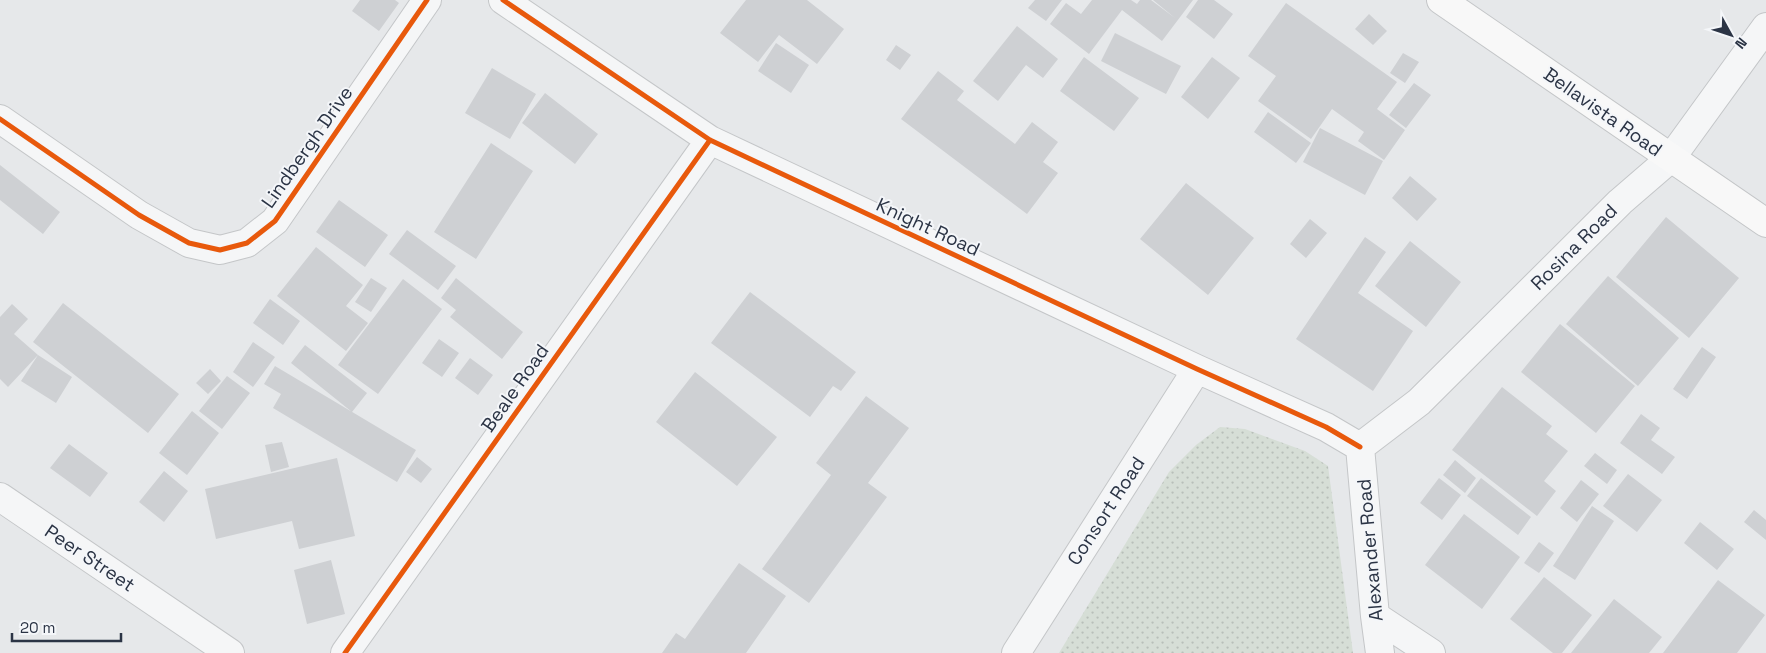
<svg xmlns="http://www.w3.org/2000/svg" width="1766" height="653" viewBox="0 0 1766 653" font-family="'Space Grotesk',sans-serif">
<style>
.green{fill:url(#green-dots)}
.building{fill:#ced0d3}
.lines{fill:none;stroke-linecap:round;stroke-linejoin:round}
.street-casing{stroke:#c4c6c8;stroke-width:30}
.secondary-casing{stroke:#c4c6c8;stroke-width:30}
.street{stroke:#f5f6f7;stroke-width:28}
.secondary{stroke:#f8f8f8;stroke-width:28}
.cycleway-casing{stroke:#f4f6f9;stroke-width:8}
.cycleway{stroke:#e8590c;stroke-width:5}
.labels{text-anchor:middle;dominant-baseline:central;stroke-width:4;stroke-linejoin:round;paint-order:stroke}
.street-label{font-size:19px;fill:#2b3445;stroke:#f4f6f9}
</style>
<defs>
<pattern id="green-dots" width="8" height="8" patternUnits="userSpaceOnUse" patternTransform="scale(1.25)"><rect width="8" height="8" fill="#d6ded6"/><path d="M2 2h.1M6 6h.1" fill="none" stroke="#b8bfb9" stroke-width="1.8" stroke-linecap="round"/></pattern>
</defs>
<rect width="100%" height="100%" fill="#e6e8ea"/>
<!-- green -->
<path class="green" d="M 1220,427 L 1245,429 L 1305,451 L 1328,466 L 1353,653 L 1059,653 L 1169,472 L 1196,445 Z"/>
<!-- building -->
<path class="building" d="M 360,0 L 395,0 L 399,3 L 379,31 L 352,11 Z
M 746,0 L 807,0 L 844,29 L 817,64 L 779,35 L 758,62 L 720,33 Z
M 1035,0 L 1062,0 L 1046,21 L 1028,8 Z
M 1092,0 L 1131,0 L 1137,4 L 1140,0 L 1151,0 L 1175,18 L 1153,0 L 1193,0 L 1162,41 L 1122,10 L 1089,54 L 1050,24 L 1066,3 L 1081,14 Z
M 1198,0 L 1214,0 L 1233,14 L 1214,39 L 1186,17 Z
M 1286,3 L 1397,82 L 1377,109 L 1405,130 L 1384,160 L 1358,141 L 1364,132 L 1332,109 L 1311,139 L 1258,101 L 1276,76 L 1248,56 Z
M 1369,14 L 1387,31 L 1373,45 L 1355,29 Z
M 1017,26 L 1058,59 L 1043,78 L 1026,65 L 998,101 L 973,81 Z
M 1115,33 L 1181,66 L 1166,94 L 1101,61 Z
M 776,43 L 809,65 L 791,93 L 758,71 Z
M 896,45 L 911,55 L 900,70 L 886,60 Z
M 1403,53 L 1419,62 L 1405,83 L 1390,73 Z
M 1084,57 L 1139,98 L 1114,131 L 1060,91 Z
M 1212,57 L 1240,78 L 1208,119 L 1181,97 Z
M 492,68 L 536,94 L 510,139 L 465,113 Z
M 938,71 L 964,91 L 957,100 L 1015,144 L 1032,122 L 1058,142 L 1043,162 L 1058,173 L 1027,214 L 901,119 Z
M 1414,83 L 1431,95 L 1406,128 L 1389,115 Z
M 545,93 L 598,134 L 575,164 L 522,123 Z
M 1268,112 L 1311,143 L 1296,163 L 1254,132 Z
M 1320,128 L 1383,161 L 1365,195 L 1303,162 Z
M 491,143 L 533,171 L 476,259 L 434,232 Z
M 0,165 L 60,212 L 43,234 L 0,200 Z
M 1410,176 L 1437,199 L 1417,221 L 1392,198 Z
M 1186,183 L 1254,238 L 1208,295 L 1140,239 Z
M 339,200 L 388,235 L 365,267 L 316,232 Z
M 1666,217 L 1739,278 L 1689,338 L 1616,277 Z
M 1310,219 L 1327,233 L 1306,258 L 1290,244 Z
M 407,230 L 456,266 L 438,290 L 389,254 Z
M 1365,237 L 1386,252 L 1358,293 L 1413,331 L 1373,391 L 1296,339 Z
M 1410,241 L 1461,282 L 1426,327 L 1375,286 Z
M 316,247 L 363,285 L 346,306 L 368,323 L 346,351 L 277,296 Z
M 1608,276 L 1679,338 L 1638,386 L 1566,324 Z
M 371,278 L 387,288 L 371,312 L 355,302 Z
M 456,278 L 523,332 L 502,359 L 450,317 L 456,310 L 441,298 Z
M 403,279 L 442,309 L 378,394 L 338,365 Z
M 750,292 L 856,372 L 841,391 L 833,386 L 810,417 L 711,343 Z
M 270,299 L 300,321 L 283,345 L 253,323 Z
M 63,303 L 179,394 L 148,433 L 33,342 Z
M 12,304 L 28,319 L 14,334 L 38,355 L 72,377 L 56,403 L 21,381 L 38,355 L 8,387 L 0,379 L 0,317 Z
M 1560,324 L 1635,386 L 1596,433 L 1521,372 Z
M 439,339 L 459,353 L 442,377 L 422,363 Z
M 253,342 L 275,357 L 253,387 L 233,372 Z
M 305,345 L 367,393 L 352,412 L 291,363 Z
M 1702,347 L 1716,357 L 1687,399 L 1673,389 Z
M 470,358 L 493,375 L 478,395 L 455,378 Z
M 275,366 L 416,450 L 397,482 L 273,408 L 281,394 L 264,384 Z
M 210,369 L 221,381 L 208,394 L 196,383 Z
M 695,372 L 777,437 L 737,486 L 656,422 Z
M 227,376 L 250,393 L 222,429 L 199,411 Z
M 1502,387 L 1552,426 L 1546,434 L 1568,451 L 1544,481 L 1556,491 L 1537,516 L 1452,450 Z
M 866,396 L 909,428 L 868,483 L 887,497 L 809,603 L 762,569 L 831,475 L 816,463 Z
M 192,411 L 219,433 L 187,475 L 159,453 Z
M 1641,414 L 1660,428 L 1651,440 L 1675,457 L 1662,474 L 1620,443 Z
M 282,442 L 289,467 L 271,472 L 265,445 Z
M 69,444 L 108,473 L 90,497 L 50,468 Z
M 1595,453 L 1617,470 L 1607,484 L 1584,466 Z
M 417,457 L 432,469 L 421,483 L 406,472 Z
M 337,458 L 355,536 L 299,549 L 292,521 L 216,539 L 205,489 Z
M 1455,460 L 1476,478 L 1465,493 L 1443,475 Z
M 164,471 L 188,491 L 164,522 L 139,502 Z
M 1628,474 L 1662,500 L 1637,532 L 1603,506 Z
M 1439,478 L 1461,495 L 1442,520 L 1420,503 Z
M 1481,478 L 1531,517 L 1518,535 L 1467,496 Z
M 1581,480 L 1599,494 L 1577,522 L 1560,508 Z
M 1592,506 L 1614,521 L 1575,580 L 1553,566 Z
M 1754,510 L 1766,520 L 1766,540 L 1744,522 Z
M 1464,514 L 1520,557 L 1482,609 L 1425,565 Z
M 1700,522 L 1734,549 L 1717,570 L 1684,543 Z
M 1539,542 L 1554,553 L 1539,573 L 1524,563 Z
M 331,560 L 345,614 L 307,624 L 294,570 Z
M 739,563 L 786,596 L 746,653 L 662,653 L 676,633 L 685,639 Z
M 1544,577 L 1592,615 L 1562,653 L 1553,653 L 1510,619 Z
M 1718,580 L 1765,615 L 1737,653 L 1663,653 Z
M 1614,599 L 1662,637 L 1649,653 L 1571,653 Z"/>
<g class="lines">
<defs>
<path id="street" d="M 503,0 L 710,140 L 1197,369 L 1326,427 L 1360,447
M 0,119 L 139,215 L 189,243 L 220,250 L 247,243 L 275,221 L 427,0
M 1360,447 L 1419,402 L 1620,202 L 1671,158 L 1766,27
M 1360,447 L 1375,616 L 1380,653
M 0,497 L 230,653
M 1375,616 L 1431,653
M 345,653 L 710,140
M 1016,653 L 1197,369"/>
<path id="secondary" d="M 1441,0 L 1766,223"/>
</defs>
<!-- street casing -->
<use href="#street" class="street-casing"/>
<!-- secondary casing -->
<use href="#secondary" class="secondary-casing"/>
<!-- street -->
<use href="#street" class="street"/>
<!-- secondary -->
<use href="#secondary" class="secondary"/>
<defs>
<path id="cycleway" d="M 503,0 L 710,140 L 1197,369 L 1326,427 L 1360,447
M 0,119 L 139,215 L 189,243 L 220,250 L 247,243 L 275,221 L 427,0
M 345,653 L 710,140"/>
</defs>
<!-- cycleway casing -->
<use href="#cycleway" class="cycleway-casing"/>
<!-- cycleway -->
<use href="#cycleway" class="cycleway"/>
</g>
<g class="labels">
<!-- street labels -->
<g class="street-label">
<text transform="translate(1603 112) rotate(35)">Bellavista Road</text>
<text transform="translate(307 147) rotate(-55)">Lindbergh Drive</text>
<text transform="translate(928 227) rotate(25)">Knight Road</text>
<text transform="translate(1574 247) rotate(-45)">Rosina Road</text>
<text transform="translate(515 388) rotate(-55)">Beale Road</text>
<text transform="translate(1106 511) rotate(-57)">Consort Road</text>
<text transform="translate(1370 550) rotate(-95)">Alexander Road</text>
<text transform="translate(90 558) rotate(34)">Peer Street</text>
</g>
</g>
<!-- north arrow -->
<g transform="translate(1731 35) rotate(130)" stroke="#f4f6f9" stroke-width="4" paint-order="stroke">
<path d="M0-4L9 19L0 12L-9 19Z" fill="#2b3445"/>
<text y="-8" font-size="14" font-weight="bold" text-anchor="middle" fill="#2b3445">N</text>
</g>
<!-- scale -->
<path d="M12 633v8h109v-8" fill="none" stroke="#2b3445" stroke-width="2.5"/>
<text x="20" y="633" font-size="15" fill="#2b3445" stroke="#f4f6f9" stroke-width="4" paint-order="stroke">20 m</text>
</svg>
